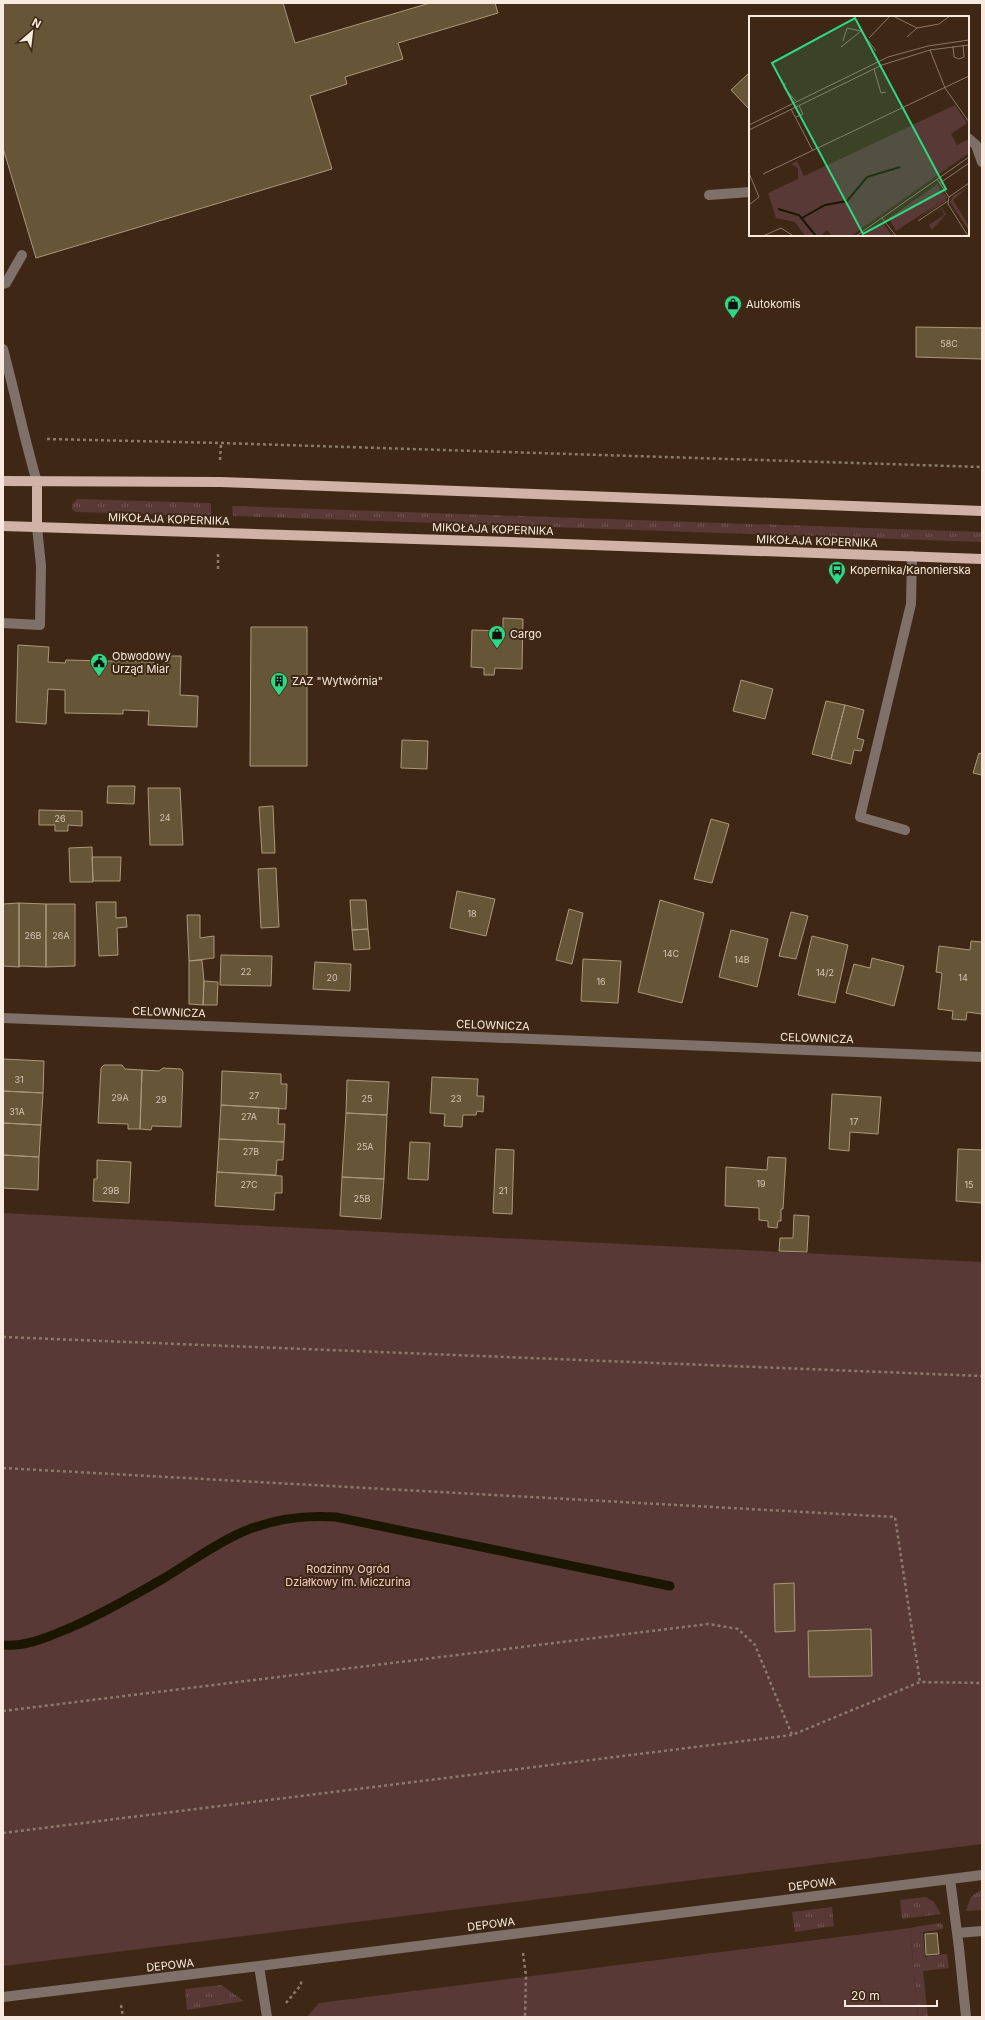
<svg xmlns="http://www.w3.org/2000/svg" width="985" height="2020" viewBox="0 0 985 2020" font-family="Inter,sans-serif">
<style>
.grass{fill:url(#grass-tufts)}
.green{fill:#583936}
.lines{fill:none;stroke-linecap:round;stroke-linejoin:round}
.stream{stroke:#1a1600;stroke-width:9}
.building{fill:#675537;stroke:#aa997c}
.path{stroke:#8b7969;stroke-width:2.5;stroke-dasharray:3 3;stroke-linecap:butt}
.minor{stroke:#7f706a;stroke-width:10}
.major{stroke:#d0b3a6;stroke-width:10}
.labels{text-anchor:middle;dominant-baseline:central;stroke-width:4;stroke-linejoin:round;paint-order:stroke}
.number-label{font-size:9px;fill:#d4c5b4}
.poi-label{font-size:11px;fill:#f8eade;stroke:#3e2815;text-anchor:start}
.street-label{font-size:11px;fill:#f8eade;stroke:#3e2815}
.park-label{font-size:11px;fill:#f6ccc7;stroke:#3e2815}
.inset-river{fill:none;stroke:#1a1600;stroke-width:2}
.inset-road{fill:none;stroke:#887665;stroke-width:1}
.view{fill:#2fd883;fill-opacity:0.15;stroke:#2fd883;stroke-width:2}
.inset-edge{fill:none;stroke:#f8eade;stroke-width:2}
</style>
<defs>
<pattern id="grass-tufts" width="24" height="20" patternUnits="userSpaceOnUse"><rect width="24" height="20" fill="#583936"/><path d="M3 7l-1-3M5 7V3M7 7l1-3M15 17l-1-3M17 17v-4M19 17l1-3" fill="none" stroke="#715653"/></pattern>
</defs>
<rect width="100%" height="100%" fill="#3e2815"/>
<!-- grass -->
<path class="grass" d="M 77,499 L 211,503 L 211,516 L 76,512 L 72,509 L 72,504 Z
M 232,506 L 982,532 L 982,542 L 233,516 Z
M 982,1889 L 982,1910 L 966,1911 L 971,1897 Z
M 926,1897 L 934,1902 L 941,1914 L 902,1919 L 900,1900 Z
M 832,1907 L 834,1926 L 795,1932 L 792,1912 Z
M 939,1923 L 943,1925 L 943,1929 L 923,1932 L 925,1957 L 947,1954 L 949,1968 L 923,1971 L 928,2017 L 918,2017 L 910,1928 Z
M 221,1985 L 244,2001 L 187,2010 L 185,1989 Z"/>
<!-- green -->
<path class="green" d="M 3,1213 L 982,1262 L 982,1844 L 3,1966 Z
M 910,1928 L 918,2017 L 307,2017 L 319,2003 Z"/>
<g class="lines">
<!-- stream -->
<path class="stream" d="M 3,1645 C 28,1647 50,1636 72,1627 C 104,1613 135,1595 166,1577 C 192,1561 218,1542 247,1530 C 275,1519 307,1515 336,1517 L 670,1586"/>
</g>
<!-- building -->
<path class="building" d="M 3,3 L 283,3 L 295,43 L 430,3 L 495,3 L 498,13 L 398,43 L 403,59 L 345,77 L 347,84 L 310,96 L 332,169 L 36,258 L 3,148 Z
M 750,72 L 750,110 L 731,90 Z
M 916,327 L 982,328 L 982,359 L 916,357 Z
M 503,618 L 523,619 L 522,669 L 495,668 L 494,675 L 484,675 L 484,668 L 471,667 L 472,630 L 503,631 Z
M 251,627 L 307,627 L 307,766 L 250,766 Z
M 18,645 L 49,647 L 48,662 L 65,663 L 66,660 L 154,662 L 153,665 L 164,665 L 165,656 L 181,656 L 180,695 L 198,696 L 197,727 L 148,725 L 149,711 L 123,710 L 123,714 L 65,713 L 65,690 L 48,689 L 46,724 L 16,722 Z
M 741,680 L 773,689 L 765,719 L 733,711 Z
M 826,701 L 845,705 L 831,759 L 812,754 Z
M 845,705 L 864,710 L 857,738 L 864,740 L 861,751 L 854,750 L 851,764 L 831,759 Z
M 402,740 L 428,741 L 427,769 L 401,768 Z
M 979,753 L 982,754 L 982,775 L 973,773 Z
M 108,786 L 135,786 L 134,804 L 107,803 Z
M 148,788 L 180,788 L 183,845 L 150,845 Z
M 273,806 L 275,853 L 262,853 L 259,807 Z
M 39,810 L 82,811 L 82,826 L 68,825 L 68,831 L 55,831 L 55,825 L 39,825 Z
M 711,819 L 729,824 L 712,883 L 694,879 Z
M 92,847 L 93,882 L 70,882 L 69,848 Z
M 92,857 L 121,857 L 120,881 L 93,881 Z
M 276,868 L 279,927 L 261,928 L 258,869 Z
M 457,891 L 495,899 L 486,936 L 450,928 Z
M 350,900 L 366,900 L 368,929 L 352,930 Z
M 660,900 L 704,913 L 682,1003 L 638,992 Z
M 96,902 L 116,902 L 116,918 L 126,917 L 127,927 L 117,928 L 118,955 L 99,956 Z
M 19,903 L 46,904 L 46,967 L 21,966 L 19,967 Z
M 19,903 L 19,967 L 3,966 L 3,904 Z
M 46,904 L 75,904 L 75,966 L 46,967 Z
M 569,909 L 583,913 L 572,964 L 556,960 Z
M 791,912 L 808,916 L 796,959 L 779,956 Z
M 187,915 L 200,915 L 200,938 L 214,936 L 214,958 L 189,961 Z
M 368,929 L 370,949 L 354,950 L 352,930 Z
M 731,930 L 768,939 L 757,987 L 719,977 Z
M 812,936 L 848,945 L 835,1003 L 798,995 Z
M 971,941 L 982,942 L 982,1014 L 967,1012 L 966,1020 L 952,1019 L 953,1011 L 938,1009 L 942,973 L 936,972 L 939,946 L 970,950 Z
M 221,955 L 272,956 L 271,986 L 220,985 Z
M 872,958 L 904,966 L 894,1006 L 846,993 L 854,964 L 870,968 Z
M 583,959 L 621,961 L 618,1003 L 581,1001 Z
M 202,960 L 204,981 L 203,1005 L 189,1004 L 189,961 Z
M 315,962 L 351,964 L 350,991 L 313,989 Z
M 204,981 L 218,982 L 217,1005 L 203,1005 Z
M 3,1059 L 44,1061 L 43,1093 L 3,1091 Z
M 104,1065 L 122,1065 L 125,1069 L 142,1070 L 140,1129 L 128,1129 L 128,1124 L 98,1123 L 101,1068 Z
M 163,1068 L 181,1069 L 183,1072 L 181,1127 L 152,1126 L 151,1130 L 140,1129 L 142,1070 L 159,1071 Z
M 222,1071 L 281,1074 L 281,1084 L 287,1084 L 286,1109 L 221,1105 Z
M 432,1077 L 478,1079 L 477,1096 L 484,1096 L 483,1112 L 477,1111 L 476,1115 L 463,1115 L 462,1127 L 444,1126 L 445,1114 L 430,1113 Z
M 347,1080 L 389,1082 L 387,1115 L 346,1113 Z
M 3,1091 L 43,1093 L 41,1125 L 3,1123 Z
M 832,1094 L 881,1097 L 878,1134 L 850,1132 L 849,1151 L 829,1149 Z
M 221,1105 L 279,1108 L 278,1124 L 285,1124 L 284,1142 L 219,1139 Z
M 346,1113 L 387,1115 L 384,1179 L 342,1177 Z
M 3,1123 L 41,1125 L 39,1157 L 3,1155 Z
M 219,1139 L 284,1142 L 283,1160 L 277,1160 L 276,1175 L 217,1172 Z
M 410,1142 L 430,1143 L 428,1180 L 408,1179 Z
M 496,1149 L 514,1150 L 512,1214 L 493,1213 Z
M 958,1149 L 982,1150 L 982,1203 L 956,1201 Z
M 3,1155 L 39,1157 L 38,1190 L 3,1188 Z
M 768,1157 L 786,1158 L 783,1209 L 781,1209 L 781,1221 L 778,1221 L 777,1228 L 768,1227 L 768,1221 L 759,1220 L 759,1208 L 725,1206 L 726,1167 L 767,1170 Z
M 97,1160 L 131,1162 L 129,1203 L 93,1201 L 94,1179 L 97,1179 Z
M 217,1172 L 282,1176 L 282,1193 L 275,1193 L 274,1210 L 215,1206 Z
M 342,1177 L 384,1179 L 381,1219 L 340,1216 Z
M 794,1215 L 809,1216 L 807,1252 L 779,1251 L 780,1238 L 793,1238 Z
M 794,1583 L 795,1631 L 775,1632 L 774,1584 Z
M 871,1629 L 872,1676 L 809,1677 L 808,1631 Z
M 937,1933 L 939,1954 L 926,1955 L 925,1934 Z"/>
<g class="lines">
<!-- path -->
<path class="path" d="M 47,439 L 221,443 L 982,467
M 220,460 L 221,443
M 218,569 L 218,553
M 3,1337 L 982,1376
M 3,1468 L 895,1517 L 920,1682
M 3,1711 L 708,1624 L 738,1629 L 755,1645 L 792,1735
M 3,1833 L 792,1735 L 920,1682 L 982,1683
M 523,1953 L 526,1976 L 525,2017
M 286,2003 L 301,1985 L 301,1981
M 121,2005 L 123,2017"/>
<!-- minor -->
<path class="minor" d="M 968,138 L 976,145 L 982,162
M 709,195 L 750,192
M 3,284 L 6,283 L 22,255
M 3,349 C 15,393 24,438 37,482
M 3,623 L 40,625 L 41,566 L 37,527
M 905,830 L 860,817 L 911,604 L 912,556
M 3,1018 L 982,1057
M 950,1879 L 959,1948 L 966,2017
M 957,1933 L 982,1931
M 259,1966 L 267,2017
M 3,1997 L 259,1966 L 982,1875"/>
<!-- major -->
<path class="major" d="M 3,481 L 220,482 L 982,511
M 37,482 L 37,527
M 3,526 C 329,535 656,547 982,559"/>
</g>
<!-- icons -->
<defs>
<symbol id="shop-pin" viewBox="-11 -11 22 30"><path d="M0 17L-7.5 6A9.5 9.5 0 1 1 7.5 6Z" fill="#2fd883" stroke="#3e2815"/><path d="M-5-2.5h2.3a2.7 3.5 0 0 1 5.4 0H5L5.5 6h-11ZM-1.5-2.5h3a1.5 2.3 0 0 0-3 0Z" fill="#111"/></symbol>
<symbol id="bus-pin" viewBox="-11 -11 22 30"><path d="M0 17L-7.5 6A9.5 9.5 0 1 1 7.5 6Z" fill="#2fd883" stroke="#3e2815"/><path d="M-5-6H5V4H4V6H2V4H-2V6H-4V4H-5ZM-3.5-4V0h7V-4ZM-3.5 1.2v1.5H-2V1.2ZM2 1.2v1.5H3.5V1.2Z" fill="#111"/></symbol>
<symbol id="civic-pin" viewBox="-11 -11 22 30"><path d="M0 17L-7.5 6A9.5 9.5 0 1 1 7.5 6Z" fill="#2fd883" stroke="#3e2815"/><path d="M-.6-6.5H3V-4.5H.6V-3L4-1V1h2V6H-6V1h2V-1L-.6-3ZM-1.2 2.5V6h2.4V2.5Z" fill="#111"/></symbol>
<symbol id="building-pin" viewBox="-11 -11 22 30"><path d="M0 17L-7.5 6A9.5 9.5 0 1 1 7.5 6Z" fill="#2fd883" stroke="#3e2815"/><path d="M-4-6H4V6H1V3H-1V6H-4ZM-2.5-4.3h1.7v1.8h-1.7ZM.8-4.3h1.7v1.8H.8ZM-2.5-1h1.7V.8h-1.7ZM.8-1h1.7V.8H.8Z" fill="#111"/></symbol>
</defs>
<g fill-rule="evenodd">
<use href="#shop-pin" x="723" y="294" width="20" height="27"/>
<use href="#bus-pin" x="827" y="560" width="20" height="27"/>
<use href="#shop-pin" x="487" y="624" width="20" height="27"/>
<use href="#civic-pin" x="89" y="652" width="20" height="27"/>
<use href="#building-pin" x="269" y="671" width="20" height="27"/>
</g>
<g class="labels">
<!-- number labels -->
<g class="number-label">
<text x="949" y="343">58C</text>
<text x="165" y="817">24</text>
<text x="60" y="818">26</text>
<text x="472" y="913">18</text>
<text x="33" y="935">26B</text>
<text x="61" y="935">26A</text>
<text x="671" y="953">14C</text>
<text x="742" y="959">14B</text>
<text x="246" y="971">22</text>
<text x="825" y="972">14/2</text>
<text x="332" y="977">20</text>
<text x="963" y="977">14</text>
<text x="601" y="981">16</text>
<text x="19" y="1079">31</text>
<text x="254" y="1095">27</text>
<text x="120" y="1097">29A</text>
<text x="367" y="1098">25</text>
<text x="456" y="1098">23</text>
<text x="161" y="1099">29</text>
<text x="17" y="1111">31A</text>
<text x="249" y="1116">27A</text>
<text x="854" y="1121">17</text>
<text x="365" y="1146">25A</text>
<text x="251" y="1151">27B</text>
<text x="761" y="1183">19</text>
<text x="249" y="1184">27C</text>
<text x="969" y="1184">15</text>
<text x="111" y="1190">29B</text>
<text x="503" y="1190">21</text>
<text x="362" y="1198">25B</text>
</g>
<!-- poi labels -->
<g class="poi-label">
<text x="746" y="304">Autokomis</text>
<text x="850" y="570">Kopernika/Kanonierska</text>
<text x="510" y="634">Cargo</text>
<text x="112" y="656">Obwodowy<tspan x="112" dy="13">Urząd Miar</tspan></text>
<text x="292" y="681">ZAZ "Wytwórnia"</text>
</g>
<!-- street labels -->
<g class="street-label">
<text transform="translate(169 519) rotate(2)">MIKOŁAJA KOPERNIKA</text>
<text transform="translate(493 529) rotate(2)">MIKOŁAJA KOPERNIKA</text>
<text transform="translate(817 541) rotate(2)">MIKOŁAJA KOPERNIKA</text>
<text transform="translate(169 1012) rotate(2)">CELOWNICZA</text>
<text transform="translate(493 1025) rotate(2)">CELOWNICZA</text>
<text transform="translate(817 1038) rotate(2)">CELOWNICZA</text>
<text transform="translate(812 1884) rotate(-7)">DEPOWA</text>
<text transform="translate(491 1924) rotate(-7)">DEPOWA</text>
<text transform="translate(170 1965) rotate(-6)">DEPOWA</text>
</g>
<!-- park labels -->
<g class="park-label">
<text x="348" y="1569">Rodzinny Ogród<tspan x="348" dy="13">Działkowy im. Miczurina</tspan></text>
</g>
</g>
<!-- overview -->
<g transform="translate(749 16)">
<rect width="220" height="220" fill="#3e2815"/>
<path d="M 189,167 L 189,170 L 192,171 L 190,172 L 198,180 L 197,185 L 166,204 L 196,183 L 187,169 ZM 220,171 L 204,184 L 220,210 L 220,215 L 201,186 L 204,180 ZM 193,192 L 197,198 L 183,214 L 180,209 L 195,199 L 193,193 L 185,196 Z" fill="#583936"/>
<path d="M 206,89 L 218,107 L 202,118 L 208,129 L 220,123 L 220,137 L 102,220 L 83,220 L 78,214 L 71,220 L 56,220 L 46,206 L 27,202 L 19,177 L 49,163 L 49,152 L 42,148 L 48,145 L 55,160 ZM 187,169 L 196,183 L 147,215 L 140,202 ZM 132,207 L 135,208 L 143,220 L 114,220 Z" fill="#583936"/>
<path class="inset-river" d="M 29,193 L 50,199 L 67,220M 53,202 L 76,189 L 98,185 L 118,161 L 151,151"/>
<path class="inset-road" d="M 144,0 L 168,12M 158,21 L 168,12 L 190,8 L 201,0M 120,22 L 141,0M 94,25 L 98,12 L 112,15 L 127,35M 204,30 L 205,41 L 210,43 L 215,41 L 214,29M 92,31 L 112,15M 181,34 L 196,72 L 220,106M 125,53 L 132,77 L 137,76M 36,67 L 35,72 L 48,86M 42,93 L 64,135M 47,101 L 54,98 L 50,90M 0,109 L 139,41 L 179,30 L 220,24M 0,114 L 133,49 L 181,34 L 220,29M 0,157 L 10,181 L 0,189M 14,158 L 220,60M 188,163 L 200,181 L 199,188 L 219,220M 191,167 L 220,147M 200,181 L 220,167M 133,202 L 147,220M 169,205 L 199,185M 14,220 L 32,212 L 43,219M 107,220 L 220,141"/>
<path class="view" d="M 106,2 L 197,173 L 114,218 L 23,47 Z"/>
<rect width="220" height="220" class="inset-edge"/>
</g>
<!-- border -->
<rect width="985" height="2020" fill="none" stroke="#f8eade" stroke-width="8"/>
<!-- north arrow -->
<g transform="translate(32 32) rotate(28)" stroke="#3e2815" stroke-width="3" paint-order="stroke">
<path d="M0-3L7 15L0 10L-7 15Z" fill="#f8eade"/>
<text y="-6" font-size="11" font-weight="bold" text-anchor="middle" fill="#f8eade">N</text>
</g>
<!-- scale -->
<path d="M845 2000v6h92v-6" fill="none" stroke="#f8eade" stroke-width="2"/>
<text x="851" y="2000" font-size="12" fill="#f8eade" stroke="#3e2815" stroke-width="3" paint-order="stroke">20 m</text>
</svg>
